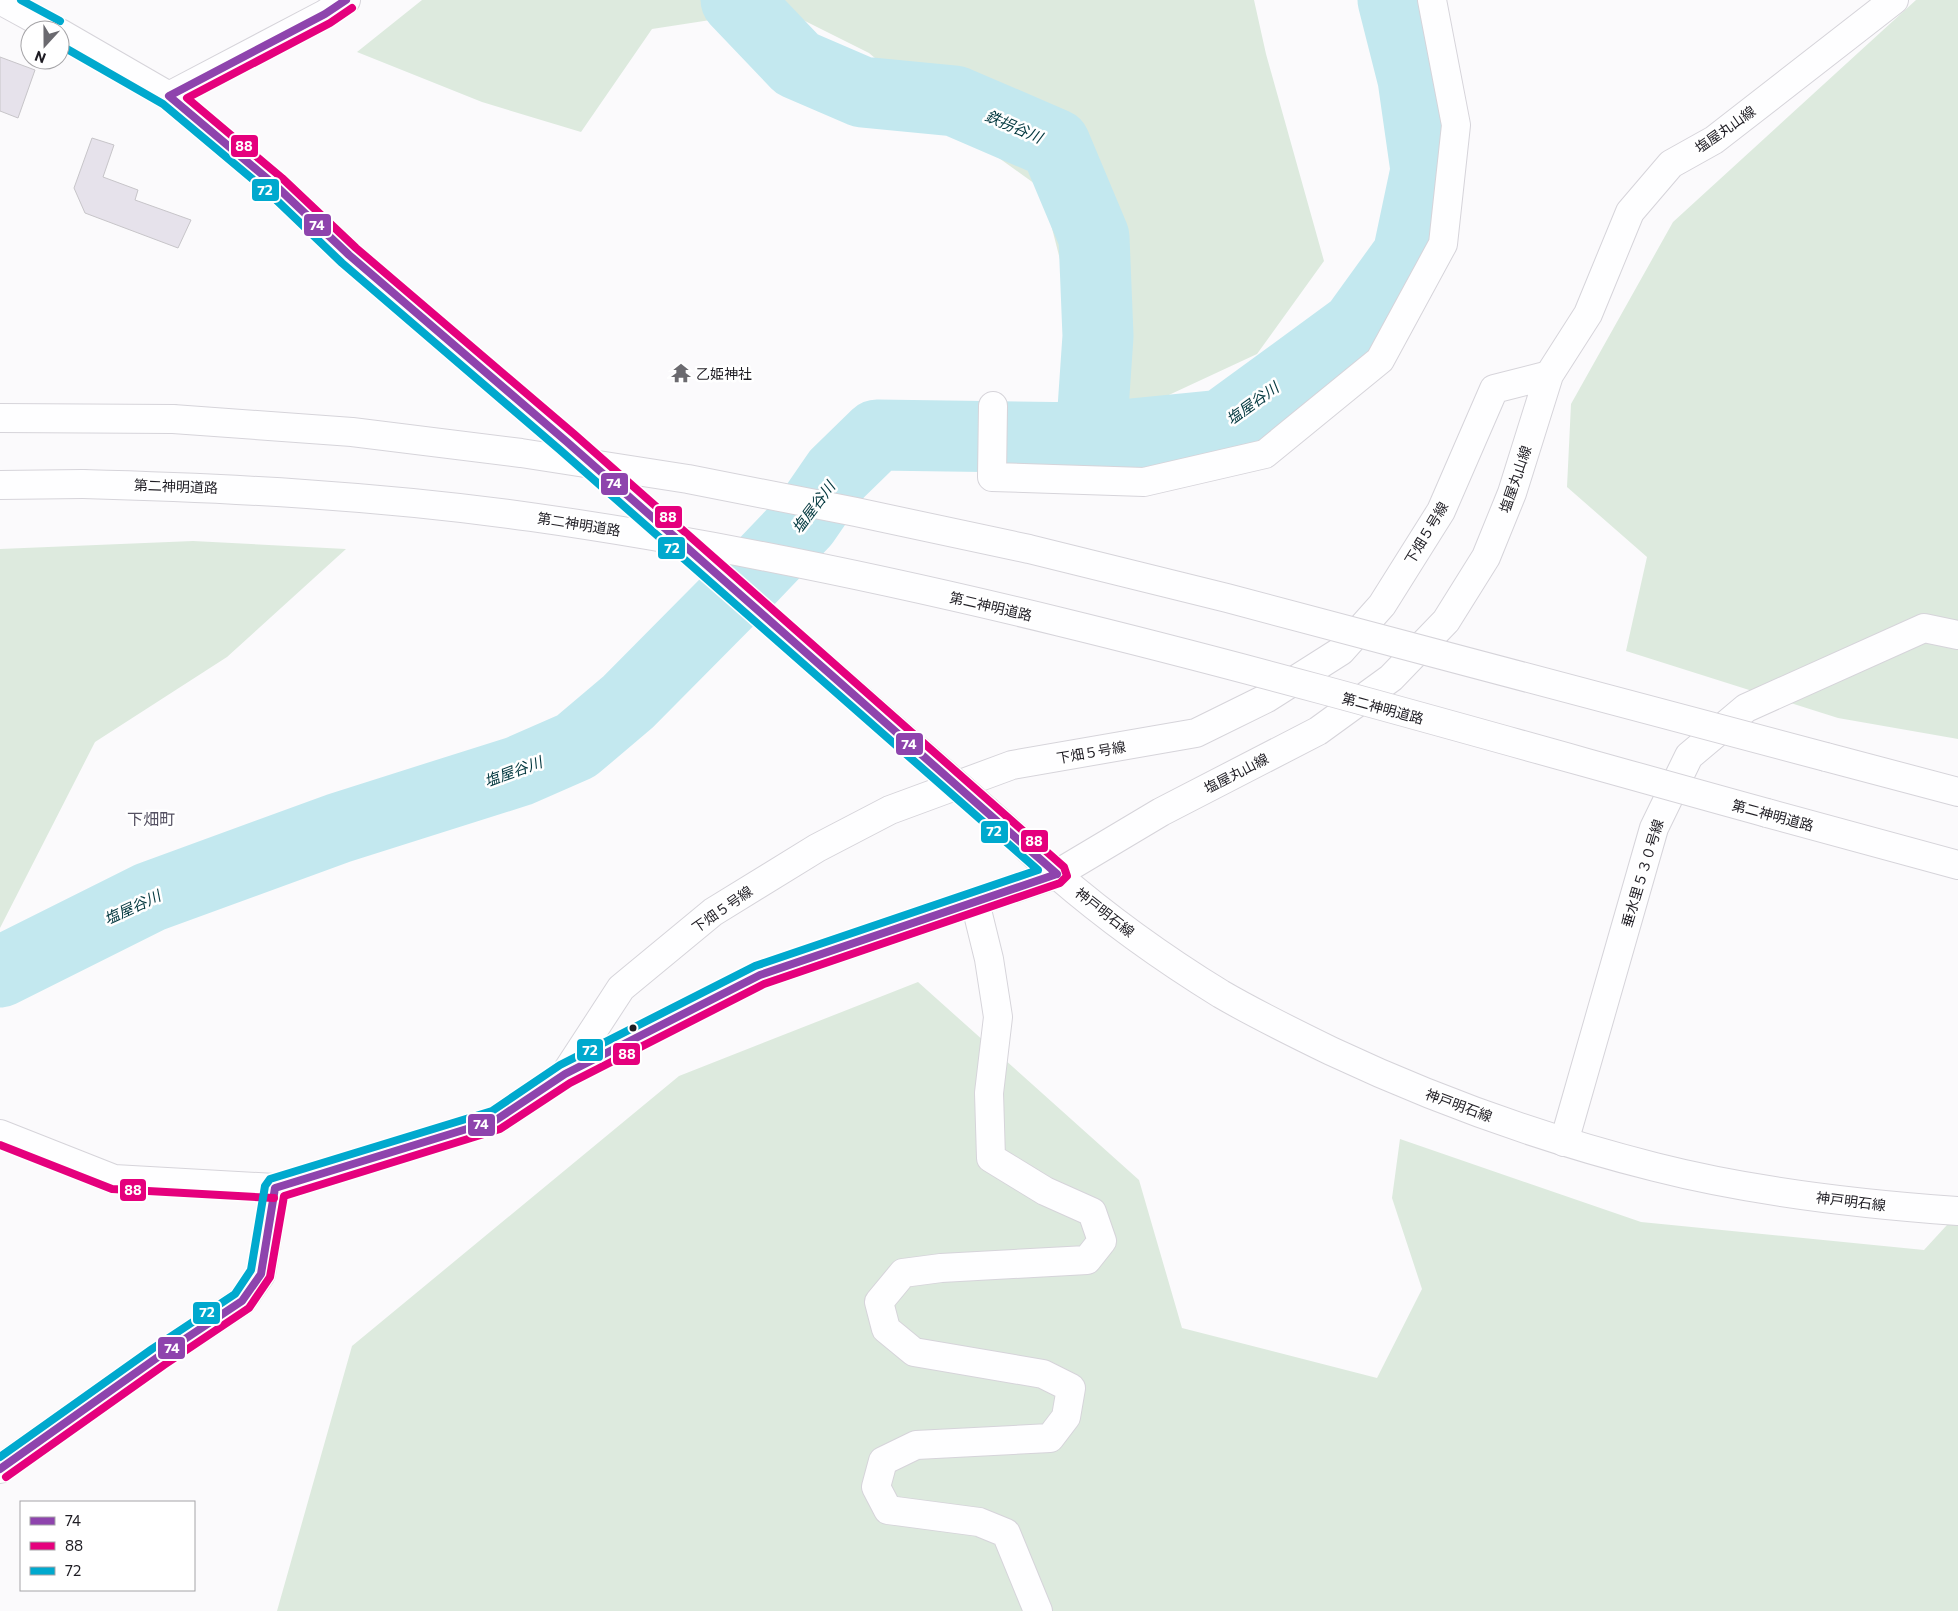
<svg xmlns="http://www.w3.org/2000/svg" width="1958" height="1611" viewBox="0 0 1958 1611" font-family="Commissioner,'Noto Sans JP',sans-serif">
<style>
.green{fill:#ddeade}
.lines{fill:none;stroke-linecap:round;stroke-linejoin:round}
.river{stroke:#c3e8ef;stroke-width:71}
.building{fill:#e6e2eb;stroke:#c7c5c9}
.street-casing{stroke:#d6d4da;stroke-width:30}
.secondary-casing{stroke:#d6d4da;stroke-width:30}
.primary-casing{stroke:#d6d4da;stroke-width:30}
.highway-casing{stroke:#d6d4da;stroke-width:30}
.street{stroke:#fefeff;stroke-width:28}
.secondary{stroke:#fefeff;stroke-width:28}
.primary{stroke:#fefeff;stroke-width:28}
.highway{stroke:#fefeff;stroke-width:28}
.primary-bridge-casing{stroke:#d6d4da;stroke-width:30;stroke-linecap:butt}
.highway-bridge-casing{stroke:#d6d4da;stroke-width:30;stroke-linecap:butt}
.primary-bridge{stroke:#fefeff;stroke-width:28}
.highway-bridge{stroke:#fefeff;stroke-width:28}
.bus-1-casing{stroke:#fff;stroke-width:11}
.bus-2-casing{stroke:#fff;stroke-width:11}
.bus-3-casing{stroke:#fff;stroke-width:11}
.bus-1{stroke:#8e44ad;stroke-width:8}
.bus-2{stroke:#e5007d;stroke-width:8}
.bus-3{stroke:#00a9ce;stroke-width:8}
.bus-dot{fill:#1e1c23;stroke:#fff;stroke-width:2}
.labels{text-anchor:middle;dominant-baseline:central;stroke-width:5;stroke-linejoin:round;paint-order:stroke}
.street-label{font-size:14px;fill:#1e1c23;stroke:#fff}
.poi-label{font-size:14px;fill:#1e1c23;stroke:#fff;text-anchor:start}
.water-label{font-size:15px;font-style:italic;fill:#02373e;stroke:#fff}
.quarter-label{font-size:16px;fill:#555162;stroke:#fff}
.line-badge{stroke:#fff;stroke-width:2}
.badge-label{font-size:14px;text-anchor:middle;font-weight:bold;fill:#fff}
</style>
<rect width="100%" height="100%" fill="#fbfafc"/>
<!-- green -->
<path class="green" d="M 422,0 L 1254,0 L 1266,54 L 1324,261 L 1257,354 L 1143,407 L 1067,401 L 1068,291 L 1042,189 L 960,130 L 869,53 L 781,9 L 652,29 L 581,132 L 482,102 L 357,52 Z
M 1916,0 L 1958,0 L 1958,739 L 1838,718 L 1626,651 L 1647,557 L 1567,487 L 1571,404 L 1673,222 Z
M 193,541 L 346,549 L 227,657 L 95,742 L 0,928 L 0,549 Z
M 918,982 L 1139,1180 L 1182,1328 L 1377,1378 L 1422,1289 L 1392,1198 L 1400,1139 L 1641,1222 L 1924,1250 L 1958,1213 L 1958,1611 L 277,1611 L 352,1346 L 679,1076 Z"/>
<g class="lines">
<!-- river -->
<path class="river" d="M 736,0 L 797,64 L 862,92 L 955,101 L 1055,144 L 1094,237 L 1098,336 L 1091,438
M 0,972 L 150,897 L 339,828 L 519,771 L 576,746 L 628,702 L 740,589 L 804,522 L 837,474 L 877,435 L 1091,438 L 1222,425 L 1356,327 L 1408,255 L 1426,170 L 1413,79 L 1393,0"/>
</g>
<!-- building -->
<path class="building" d="M 0,57 L 35,70 L 18,118 L 0,111 Z
M 92,138 L 114,145 L 103,177 L 138,190 L 135,200 L 191,220 L 178,248 L 85,213 L 74,188 Z"/>
<g class="lines">
<defs>
<path id="street" d="M 993,406 L 992,477 L 1144,482 L 1265,454 L 1380,360 L 1443,244 L 1456,125 L 1432,0
M 1057,874 L 1161,812 L 1318,731 L 1391,678 L 1446,621 L 1486,557 L 1512,493 L 1549,375 L 1588,314 L 1630,212 L 1671,164 L 1714,140 L 1894,0
M 975,902 L 989,959 L 998,1017 L 989,1093 L 991,1158 L 1045,1191 L 1092,1212 L 1102,1241 L 1087,1260 L 941,1268 L 903,1273 L 879,1302 L 886,1329 L 914,1352 L 1043,1374 L 1071,1388 L 1066,1417 L 1050,1438 L 916,1445 L 883,1461 L 876,1487 L 888,1510 L 979,1522 L 1006,1533 L 1038,1611
M 565,1074 L 621,988 L 713,912 L 817,848 L 890,810 L 1012,765 L 1196,733 L 1267,698 L 1341,651 L 1382,605 L 1441,511 L 1494,389 L 1549,375
M 1564,1142 L 1654,828 L 1689,756 L 1746,708 L 1924,628 L 1958,635"/>
<path id="secondary" d="M 169,96 L 325,14 L 346,0
M 0,1134 L 114,1179 L 275,1188
M 0,1469 L 158,1357 L 242,1301 L 261,1274 L 275,1188 L 496,1120 L 565,1074 L 760,975 L 1057,874"/>
<path id="primary" d="M 0,0 L 55,30
M 60,33 L 169,96 L 276,186 L 349,255 L 567,442
M 988,812 C 1011,832 1033,854 1056,874 C 1107,918 1164,959 1221,994 C 1257,1015 1294,1033 1331,1051 C 1435,1100 1544,1139 1655,1167 C 1753,1192 1857,1204 1958,1211"/>
<path id="highway" d="M 0,418 L 173,419
M 0,485 L 83,484
M 1826,757 L 1958,792
M 1767,813 L 1958,865"/>
</defs>
<!-- street casing -->
<use href="#street" class="street-casing"/>
<!-- secondary casing -->
<use href="#secondary" class="secondary-casing"/>
<!-- primary casing -->
<use href="#primary" class="primary-casing"/>
<!-- highway casing -->
<use href="#highway" class="highway-casing"/>
<!-- street -->
<use href="#street" class="street"/>
<!-- secondary -->
<use href="#secondary" class="secondary"/>
<!-- primary -->
<use href="#primary" class="primary"/>
<!-- highway -->
<use href="#highway" class="highway"/>
<defs>
<path id="primary-bridge" d="M 567,442 L 988,812"/>
<path id="highway-bridge" d="M 173,419 L 352,432 L 521,453 L 688,479 L 856,512 L 1029,549 L 1227,598 L 1826,757
M 83,484 C 233,488 382,496 531,517 C 949,576 1360,701 1767,813"/>
</defs>
<!-- primary-bridge casing -->
<use href="#primary-bridge" class="primary-bridge-casing"/>
<!-- highway-bridge casing -->
<use href="#highway-bridge" class="highway-bridge-casing"/>
<!-- primary-bridge -->
<use href="#primary-bridge" class="primary-bridge"/>
<!-- highway-bridge -->
<use href="#highway-bridge" class="highway-bridge"/>
<defs>
<path id="bus-1" d="M 169,96 L 276,186 L 349,255 L 567,442 L 1057,874
M 169,96 L 325,14 L 346,0
M 0,1469 L 158,1357 L 242,1301 L 261,1274 L 275,1188 L 496,1120 L 565,1074 L 760,975 L 1057,874"/>
<path id="bus-2" d="M 0,1145 L 112,1189 L 274,1198
M 6,1477 L 164,1365 L 249,1308 L 270,1277 L 284,1196 L 500,1129 L 570,1083 L 764,984 L 1060,883 L 1067,876 L 1064,867 L 574,434 L 356,248 L 282,178 L 187,98 L 330,23 L 352,8"/>
<path id="bus-3" d="M 21,0 L 60,21
M 0,1457 L 152,1349 L 235,1294 L 251,1270 L 265,1186 L 270,1179 L 492,1111 L 560,1065 L 755,966 L 1038,870 L 560,450 L 342,263 L 269,193 L 163,104 L 60,45"/>
</defs>
<!-- bus-1 casing -->
<use href="#bus-1" class="bus-1-casing"/>
<!-- bus-2 casing -->
<use href="#bus-2" class="bus-2-casing"/>
<!-- bus-3 casing -->
<use href="#bus-3" class="bus-3-casing"/>
<!-- bus-1 -->
<use href="#bus-1" class="bus-1"/>
<!-- bus-2 -->
<use href="#bus-2" class="bus-2"/>
<!-- bus-3 -->
<use href="#bus-3" class="bus-3"/>
</g>
<!-- icons -->
<defs>
<symbol id="temple-bare" viewBox="-9 -9 18 18"><path d="M0-6L5-2H3V0L6.5 2.5H4V6H1.5V3h-3V6H-4V2.5H-6.5L-3 0V-2H-5Z" fill="#6b6a6f" stroke="#fff" stroke-width="2.5" paint-order="stroke"/></symbol>
</defs>
<g fill-rule="evenodd">
<use href="#temple-bare" x="667" y="359" width="28" height="28"/>
</g>
<!-- markers -->
<circle class="bus-dot" cx="633" cy="1028" r="4.5"/>
<g class="labels">
<!-- street labels -->
<g class="street-label">
<text transform="translate(1725 129) rotate(-35)">塩屋丸山線</text>
<text transform="translate(1515 479) rotate(-71)">塩屋丸山線</text>
<text transform="translate(176 486) rotate(2)">第二神明道路</text>
<text transform="translate(579 524) rotate(9)">第二神明道路</text>
<text transform="translate(1426 533) rotate(-59)">下畑５号線</text>
<text transform="translate(991 606) rotate(13)">第二神明道路</text>
<text transform="translate(1383 708) rotate(15)">第二神明道路</text>
<text transform="translate(1091 752) rotate(-10)">下畑５号線</text>
<text transform="translate(1236 773) rotate(-27)">塩屋丸山線</text>
<text transform="translate(1773 815) rotate(15)">第二神明道路</text>
<text transform="translate(1642 873) rotate(-73)">垂水里５３０号線</text>
<text transform="translate(722 909) rotate(-35)">下畑５号線</text>
<text transform="translate(1105 912) rotate(38)">神戸明石線</text>
<text transform="translate(1459 1105) rotate(20)">神戸明石線</text>
<text transform="translate(1851 1201) rotate(7)">神戸明石線</text>
</g>
<!-- poi labels -->
<g class="poi-label">
<text x="696" y="373">乙姫神社</text>
</g>
<!-- water labels -->
<g class="water-label">
<text transform="translate(1014 126) rotate(23)">鉄拐谷川</text>
<text transform="translate(1252 403) rotate(-36)">塩屋谷川</text>
<text transform="translate(813 507) rotate(-53)">塩屋谷川</text>
<text transform="translate(513 771) rotate(-20)">塩屋谷川</text>
<text transform="translate(132 907) rotate(-25)">塩屋谷川</text>
</g>
<!-- quarter labels -->
<g class="quarter-label">
<text x="151" y="818">下畑町</text>
</g>
</g>
<g class="line-badge">
<rect x="230" y="134" width="29" height="24" rx="5" fill="#e5007d"/>
<rect x="251" y="178" width="29" height="24" rx="5" fill="#00a9ce"/>
<rect x="303" y="213" width="29" height="24" rx="5" fill="#8e44ad"/>
<rect x="600" y="472" width="29" height="24" rx="5" fill="#8e44ad"/>
<rect x="654" y="505" width="29" height="24" rx="5" fill="#e5007d"/>
<rect x="657" y="536" width="29" height="24" rx="5" fill="#00a9ce"/>
<rect x="895" y="732" width="29" height="24" rx="5" fill="#8e44ad"/>
<rect x="980" y="820" width="29" height="24" rx="5" fill="#00a9ce"/>
<rect x="1020" y="829" width="29" height="24" rx="5" fill="#e5007d"/>
<rect x="576" y="1038" width="28" height="24" rx="5" fill="#00a9ce"/>
<rect x="612" y="1042" width="29" height="24" rx="5" fill="#e5007d"/>
<rect x="467" y="1113" width="29" height="24" rx="5" fill="#8e44ad"/>
<rect x="119" y="1178" width="28" height="24" rx="5" fill="#e5007d"/>
<rect x="192" y="1301" width="29" height="24" rx="5" fill="#00a9ce"/>
<rect x="157" y="1336" width="29" height="24" rx="5" fill="#8e44ad"/>
</g>
<g class="badge-label">
<text x="244" y="151">88</text>
<text x="265" y="195">72</text>
<text x="317" y="230">74</text>
<text x="614" y="488">74</text>
<text x="668" y="522">88</text>
<text x="672" y="553">72</text>
<text x="909" y="749">74</text>
<text x="994" y="836">72</text>
<text x="1034" y="846">88</text>
<text x="590" y="1055">72</text>
<text x="627" y="1059">88</text>
<text x="481" y="1129">74</text>
<text x="133" y="1195">88</text>
<text x="207" y="1317">72</text>
<text x="172" y="1353">74</text>
</g>
<!-- legend -->
<rect x="20" y="1501" width="175" height="90" fill="#ffffff" stroke="#a5a4a7"/>
<rect x="30" y="1517" width="25" height="8" fill="#8e44ad" stroke="#a5a4a7"/>
<text x="65" y="1526" font-size="15" fill="#1e1c23">74</text>
<rect x="30" y="1542" width="25" height="8" fill="#e5007d" stroke="#a5a4a7"/>
<text x="65" y="1551" font-size="15" fill="#1e1c23">88</text>
<rect x="30" y="1567" width="25" height="8" fill="#00a9ce" stroke="#a5a4a7"/>
<text x="65" y="1576" font-size="15" fill="#1e1c23">72</text>
<!-- north arrow -->
<g transform="translate(45 45) rotate(201)"><circle r="24" fill="#ffffff" stroke="#a5a4a7"/>
<path d="M0-4L9 19L0 12L-9 19Z" fill="#6b6a6f"/>
<text y="-8" font-size="14" font-weight="bold" text-anchor="middle" fill="#1e1c23">N</text>
</g>
</svg>
